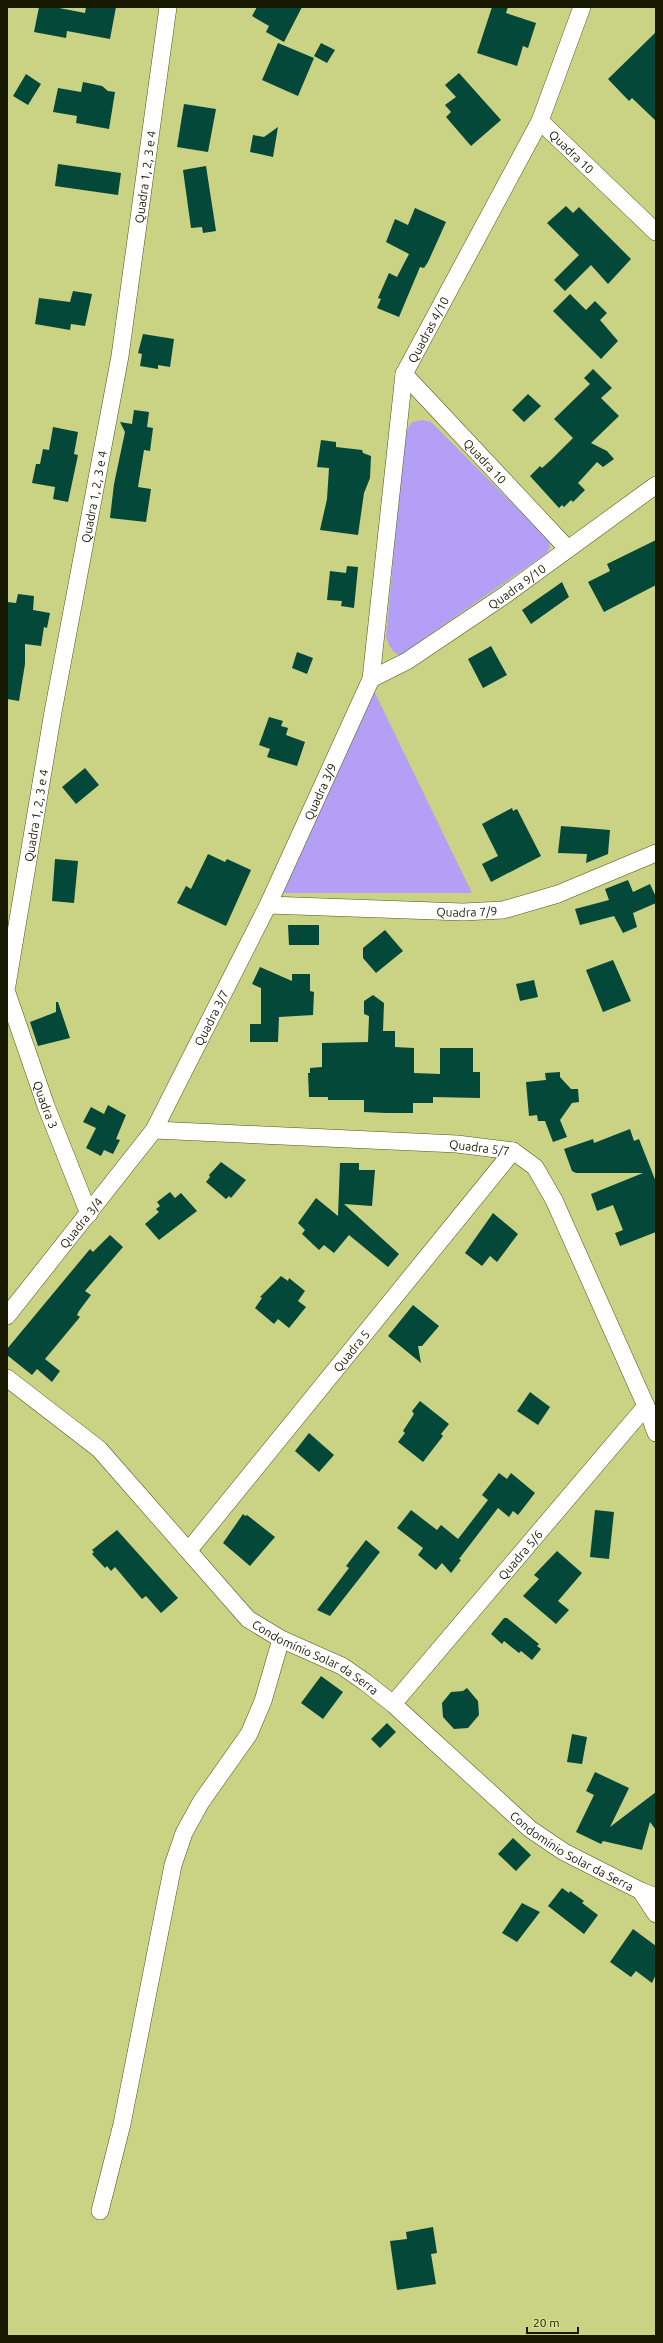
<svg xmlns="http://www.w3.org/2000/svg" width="663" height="2343" viewBox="0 0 663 2343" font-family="Ubuntu,sans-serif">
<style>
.green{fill:#b3a0f6}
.building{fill:#04483a}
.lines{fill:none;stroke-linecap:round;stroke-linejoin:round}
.street-casing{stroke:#505418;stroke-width:18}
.street{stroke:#fff;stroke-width:17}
.labels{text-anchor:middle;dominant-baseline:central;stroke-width:4;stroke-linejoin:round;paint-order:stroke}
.street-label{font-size:12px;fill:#181a00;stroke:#d7df90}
</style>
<rect width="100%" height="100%" fill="#cad283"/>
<!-- green -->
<path class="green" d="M 423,420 L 431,422 L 549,540 L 550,547 L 547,553 L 400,655 C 392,653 389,645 386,637 L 405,433 L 412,422 Z
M 374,691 L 472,893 L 281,893 Z"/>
<!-- building -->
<path class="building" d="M 39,7 L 54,7 L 85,13 L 86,7 L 116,7 L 110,39 L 67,31 L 66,38 L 34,32 Z
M 257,7 L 302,7 L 284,42 L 266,32 L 269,26 L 252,16 Z
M 492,7 L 508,7 L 506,13 L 536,23 L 528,48 L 523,46 L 517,66 L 477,53 Z
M 656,32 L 656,121 L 632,98 L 629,101 L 608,79 Z
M 278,43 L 314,58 L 298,96 L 262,80 Z
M 321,43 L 335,50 L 327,63 L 314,56 Z
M 459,73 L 501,120 L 471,146 L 446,117 L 451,112 L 445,105 L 456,97 L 445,85 Z
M 26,74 L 41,84 L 28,105 L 13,96 Z
M 83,82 L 102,86 L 108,91 L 115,92 L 109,129 L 76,123 L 77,116 L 53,112 L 58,88 L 81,92 Z
M 184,104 L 216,109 L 208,152 L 177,147 Z
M 278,127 L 273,157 L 250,152 L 253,135 L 264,137 Z
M 58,164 L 121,173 L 118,195 L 55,186 Z
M 206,166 L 216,231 L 203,233 L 202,227 L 191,228 L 183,170 Z
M 566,206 L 573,213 L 579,207 L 631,259 L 608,284 L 591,265 L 565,291 L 554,280 L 579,255 L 547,223 Z
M 415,208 L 446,222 L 428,262 L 424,268 L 420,267 L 399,317 L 377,308 L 381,299 L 378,298 L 389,273 L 397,277 L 409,254 L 386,242 L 395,219 L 408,225 Z
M 73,291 L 92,294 L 85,326 L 71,324 L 70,330 L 35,324 L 39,298 L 70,302 Z
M 570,294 L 586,310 L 595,301 L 607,313 L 600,320 L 618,341 L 601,359 L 553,311 Z
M 143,334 L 174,339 L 170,367 L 158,365 L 158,369 L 140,366 L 142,354 L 138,353 Z
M 593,369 L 612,388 L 601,398 L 619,416 L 591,443 L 607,451 L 614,459 L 603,467 L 597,462 L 578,483 L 585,490 L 573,502 L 571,500 L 564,507 L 562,505 L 559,508 L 530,476 L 540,466 L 542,468 L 551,460 L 573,438 L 554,419 L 590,384 L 584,378 Z
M 528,394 L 541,406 L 524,422 L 512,410 Z
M 134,410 L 149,412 L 147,427 L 153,428 L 150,451 L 144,450 L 138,487 L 151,489 L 146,522 L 110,518 L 114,484 L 125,432 L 120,422 L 132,424 Z
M 53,427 L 78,432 L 74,454 L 78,455 L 68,502 L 53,499 L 55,487 L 32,483 L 36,464 L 40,464 L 43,449 L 49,450 Z
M 321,440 L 336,442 L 336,447 L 362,450 L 363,453 L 371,456 L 370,478 L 364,493 L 358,535 L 320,530 L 327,499 L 329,468 L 317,467 Z
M 656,540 L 656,585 L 604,612 L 588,582 L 610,571 L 607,564 Z
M 347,566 L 358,567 L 354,608 L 341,606 L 342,601 L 327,600 L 330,571 L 346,573 Z
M 562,582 L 569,597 L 531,624 L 522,610 Z
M 18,594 L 34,596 L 33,610 L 50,613 L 47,628 L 44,627 L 41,646 L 25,644 L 25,664 L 19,701 L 7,699 L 7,602 L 16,603 Z
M 491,646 L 507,675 L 483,688 L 468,659 Z
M 297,652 L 313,658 L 307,674 L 292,668 Z
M 269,717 L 283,721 L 281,726 L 288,728 L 286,735 L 305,742 L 297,766 L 267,757 L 270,749 L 259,745 Z
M 85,768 L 99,785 L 76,804 L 62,787 Z
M 512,808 L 513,811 L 517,809 L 541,856 L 491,882 L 482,864 L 498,856 L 482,824 Z
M 561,826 L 610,830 L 608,854 L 586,863 L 587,854 L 558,853 Z
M 208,854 L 225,862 L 227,859 L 251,870 L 226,926 L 177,903 L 186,886 L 191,889 Z
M 55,859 L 78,861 L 74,903 L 52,901 Z
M 628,880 L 633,892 L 650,884 L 656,897 L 656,903 L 633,913 L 637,927 L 623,933 L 614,916 L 580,925 L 575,909 L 609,900 L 605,889 Z
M 288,925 L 319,925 L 319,945 L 289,945 Z
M 385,930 L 403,951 L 376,973 L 363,958 L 363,948 Z
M 613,960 L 631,1001 L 603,1012 L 586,970 Z
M 260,967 L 292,981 L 292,974 L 310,974 L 310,991 L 314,992 L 313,1015 L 279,1017 L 278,1042 L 250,1042 L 250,1024 L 261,1024 L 261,988 L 252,984 Z
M 534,980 L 538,997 L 520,1001 L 516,984 Z
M 373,995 L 384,1003 L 383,1031 L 395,1031 L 395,1047 L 414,1048 L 414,1073 L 440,1074 L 440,1048 L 473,1048 L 473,1072 L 480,1072 L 480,1098 L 433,1097 L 433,1103 L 413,1103 L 413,1113 L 386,1113 L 364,1112 L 364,1100 L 328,1100 L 328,1097 L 309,1097 L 308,1073 L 310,1073 L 310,1068 L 322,1067 L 322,1043 L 368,1042 L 369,1016 L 364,1014 L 364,1001 Z
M 56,1002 L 58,1002 L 70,1038 L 38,1046 L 30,1022 L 56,1012 Z
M 560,1072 L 560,1077 L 571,1089 L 578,1089 L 579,1102 L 572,1103 L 560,1120 L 567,1137 L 553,1142 L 545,1121 L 538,1121 L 537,1115 L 529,1116 L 526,1082 L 546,1080 L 545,1073 Z
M 108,1105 L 126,1115 L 116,1139 L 120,1140 L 113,1154 L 104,1150 L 101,1156 L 86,1148 L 96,1128 L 83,1122 L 91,1107 L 104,1114 Z
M 630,1129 L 634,1141 L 639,1139 L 656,1182 L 656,1232 L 620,1246 L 615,1233 L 623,1230 L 613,1205 L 597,1211 L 591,1194 L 643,1173 L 576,1173 L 572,1171 L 564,1149 L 593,1139 L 594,1143 Z
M 221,1162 L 246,1180 L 231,1198 L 229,1196 L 226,1199 L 206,1182 L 210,1177 L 209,1175 Z
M 340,1163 L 359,1163 L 359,1170 L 375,1170 L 372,1206 L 344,1204 L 399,1254 L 388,1267 L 349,1235 L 334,1253 L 324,1245 L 319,1250 L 302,1234 L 305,1230 L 298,1223 L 316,1198 L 338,1216 Z
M 170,1192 L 175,1198 L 181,1193 L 197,1211 L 159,1240 L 145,1224 L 159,1212 L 156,1209 L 160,1206 L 157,1202 Z
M 493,1213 L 518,1234 L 497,1262 L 490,1256 L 482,1266 L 465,1253 Z
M 110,1235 L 123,1247 L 85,1291 L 91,1295 L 79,1311 L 77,1315 L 80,1317 L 45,1359 L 60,1371 L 52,1382 L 37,1369 L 32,1375 L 7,1355 L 7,1349 L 90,1249 L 93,1252 Z
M 281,1276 L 288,1281 L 289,1278 L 305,1291 L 298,1301 L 306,1307 L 289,1328 L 278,1319 L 274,1324 L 255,1308 L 262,1298 L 260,1297 Z
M 413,1305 L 439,1326 L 422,1346 L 418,1346 L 421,1363 L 388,1336 Z
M 530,1392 L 550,1407 L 538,1425 L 517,1411 Z
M 420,1401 L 449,1424 L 441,1434 L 443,1436 L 423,1462 L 398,1442 L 405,1433 L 403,1431 L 414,1414 L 412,1411 Z
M 309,1433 L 334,1455 L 319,1472 L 295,1451 Z
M 499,1473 L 507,1479 L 511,1473 L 535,1493 L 518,1515 L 513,1511 L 509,1517 L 498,1508 L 459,1559 L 461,1560 L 451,1573 L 442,1563 L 436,1570 L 418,1555 L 423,1548 L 397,1528 L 411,1510 L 437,1530 L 441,1525 L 458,1539 L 488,1500 L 482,1495 Z
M 595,1510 L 614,1512 L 609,1559 L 590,1557 Z
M 243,1514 L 245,1516 L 247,1515 L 275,1537 L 250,1566 L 223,1543 Z
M 117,1530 L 178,1598 L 161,1613 L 146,1596 L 142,1599 L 115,1567 L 111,1571 L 107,1566 L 105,1568 L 92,1554 L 94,1552 L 92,1550 Z
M 366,1540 L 380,1552 L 330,1616 L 317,1610 L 349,1568 L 346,1566 Z
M 557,1551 L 582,1573 L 558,1601 L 569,1610 L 556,1624 L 523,1596 L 539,1579 L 534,1575 Z
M 504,1618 L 507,1618 L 539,1644 L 537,1646 L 541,1649 L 532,1660 L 521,1651 L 519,1653 L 504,1641 L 502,1644 L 491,1634 Z
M 321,1676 L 343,1692 L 323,1719 L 301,1703 Z
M 467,1688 L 478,1701 L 479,1715 L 468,1728 L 454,1729 L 443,1717 L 442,1703 L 451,1692 L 463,1691 Z
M 387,1723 L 396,1732 L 380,1748 L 371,1739 Z
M 572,1734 L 587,1737 L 582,1764 L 567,1762 Z
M 595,1772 L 629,1788 L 610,1827 L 656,1792 L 656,1830 L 650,1822 L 642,1850 L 603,1841 L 601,1844 L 576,1832 L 594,1795 L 586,1791 Z
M 513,1838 L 531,1855 L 516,1871 L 498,1854 Z
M 562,1888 L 569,1893 L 570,1891 L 584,1901 L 582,1903 L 598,1915 L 584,1934 L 548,1906 Z
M 522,1903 L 540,1912 L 517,1942 L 502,1933 Z
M 633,1929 L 656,1946 L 656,1974 L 652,1983 L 636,1971 L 631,1977 L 610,1962 Z
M 433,2227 L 437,2253 L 431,2254 L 436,2284 L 397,2290 L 390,2241 L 407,2239 L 406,2232 Z"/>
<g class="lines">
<defs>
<g id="street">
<path id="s1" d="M 540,121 L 656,232"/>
<path id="s2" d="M 404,374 L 567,548"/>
<path id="s3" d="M 371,679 L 407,661 L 505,595 L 656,485"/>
<path id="s4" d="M 268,905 L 463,912 L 503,910 L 558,894 L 656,853"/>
<path id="s5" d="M 7,985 L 53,712 L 120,356 L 168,7"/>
<path id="s6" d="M 7,993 L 46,1106 L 89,1214"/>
<path id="s7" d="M 154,1130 L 457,1144 L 513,1151 L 535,1167 L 554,1200 L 646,1406 L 656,1433"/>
<path id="s8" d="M 7,1316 L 154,1130 L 268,905 L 371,679 L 404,374 L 540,121 L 582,7"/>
<path id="s9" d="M 7,1378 L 99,1449 L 248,1619 L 281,1639 L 342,1666 L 365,1682 L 393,1704 L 530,1829 L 564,1852 L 641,1891 L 656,1897"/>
<path id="s10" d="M 189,1550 L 513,1151"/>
<path id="s11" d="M 393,1704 L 646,1406"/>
<path d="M 641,1891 L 656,1914"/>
<path d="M 100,2211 L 122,2124 L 173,1865 L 184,1833 L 201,1802 L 249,1734 L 263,1701 L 281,1639"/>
</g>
</defs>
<!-- street casing -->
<use href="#street" class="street-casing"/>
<!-- street -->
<use href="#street" class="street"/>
</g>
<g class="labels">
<!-- street labels -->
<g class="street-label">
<text stroke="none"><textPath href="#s1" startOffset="44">Quadra 10</textPath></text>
<text stroke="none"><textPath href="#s5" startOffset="820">Quadra 1, 2, 3 e 4</textPath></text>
<text stroke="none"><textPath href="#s8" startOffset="1095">Quadras 4/10</textPath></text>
<text stroke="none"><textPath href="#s2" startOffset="119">Quadra 10</textPath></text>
<text stroke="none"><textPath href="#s5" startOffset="496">Quadra 1, 2, 3 e 4</textPath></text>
<text stroke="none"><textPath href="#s3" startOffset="173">Quadra 9/10</textPath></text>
<text stroke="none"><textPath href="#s8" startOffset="614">Quadra 3/9</textPath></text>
<text stroke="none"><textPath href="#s5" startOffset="172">Quadra 1, 2, 3 e 4</textPath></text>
<text stroke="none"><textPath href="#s4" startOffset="199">Quadra 7/9</textPath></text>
<text stroke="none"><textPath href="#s8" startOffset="363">Quadra 3/7</textPath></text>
<text stroke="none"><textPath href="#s6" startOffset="118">Quadra 3</textPath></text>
<text stroke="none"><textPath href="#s7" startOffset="326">Quadra 5/7</textPath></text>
<text stroke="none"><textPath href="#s8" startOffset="119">Quadra 3/4</textPath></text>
<text stroke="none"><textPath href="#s10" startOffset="257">Quadra 5</textPath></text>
<text stroke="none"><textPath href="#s11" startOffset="196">Quadra 5/6</textPath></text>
<text stroke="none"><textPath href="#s9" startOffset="420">Condomínio Solar da Serra</textPath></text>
<text stroke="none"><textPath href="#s9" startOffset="744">Condomínio Solar da Serra</textPath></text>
</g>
</g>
<!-- border -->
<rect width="663" height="2343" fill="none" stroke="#181a00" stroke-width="16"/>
<!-- scale -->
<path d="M527 2327v6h51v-6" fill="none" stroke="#181a00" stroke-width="2"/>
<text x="533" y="2327" font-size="12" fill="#181a00" stroke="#d7df90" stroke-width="3" paint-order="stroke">20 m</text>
</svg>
